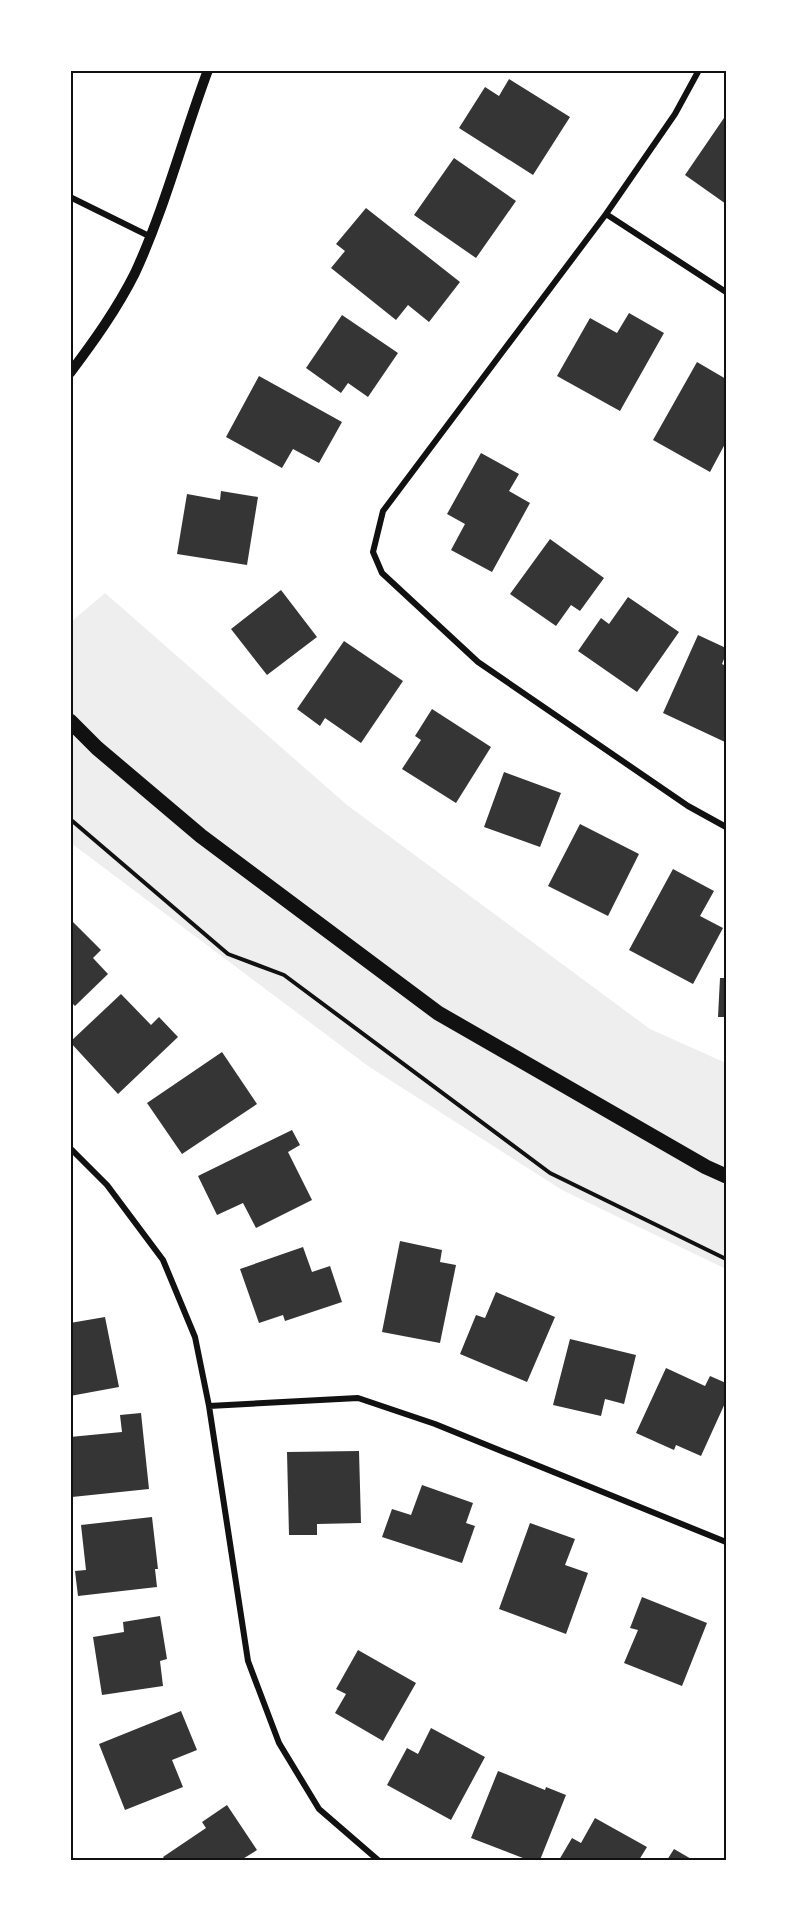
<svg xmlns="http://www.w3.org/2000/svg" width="797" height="1931" viewBox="0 0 797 1931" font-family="'Fira Sans',sans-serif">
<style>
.green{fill:#eee}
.building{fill:#353535}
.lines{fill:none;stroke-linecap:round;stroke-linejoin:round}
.path{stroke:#111;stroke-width:4}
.minor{stroke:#111;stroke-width:6}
.tertiary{stroke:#111;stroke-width:10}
.primary{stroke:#111;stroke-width:15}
.neatline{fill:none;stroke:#111;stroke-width:2}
</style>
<rect width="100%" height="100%" fill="#fff"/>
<!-- green -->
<path class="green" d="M 105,593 L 347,805 L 650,1029 L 726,1063 L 726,1269 L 562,1190 L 368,1066 L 71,843 L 71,622 Z"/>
<!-- building -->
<path class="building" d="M 509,79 L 570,117 L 533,175 L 459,128 L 485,87 L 499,96 Z
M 726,115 L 726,204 L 685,175 Z
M 454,158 L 516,201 L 476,258 L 414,215 Z
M 366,208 L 460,282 L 429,322 L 408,305 L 396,320 L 331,268 L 345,251 L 336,244 Z
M 629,313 L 664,333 L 620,411 L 557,376 L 590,318 L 617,333 Z
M 342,315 L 398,353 L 368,397 L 348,383 L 341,393 L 306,368 Z
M 697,362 L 726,379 L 726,442 L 710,472 L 653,440 Z
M 259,376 L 342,422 L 319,463 L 293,449 L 282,468 L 226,437 Z
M 481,453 L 519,474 L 509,491 L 530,503 L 492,572 L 451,550 L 465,524 L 447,514 Z
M 221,491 L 258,497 L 247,565 L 177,554 L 187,494 L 220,500 Z
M 550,539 L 604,578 L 580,611 L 571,605 L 556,626 L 510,594 Z
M 281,590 L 317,637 L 267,675 L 231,629 Z
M 628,597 L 679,632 L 637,692 L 578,651 L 601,618 L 609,624 Z
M 698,635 L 726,648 L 726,654 L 722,664 L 726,666 L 725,742 L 663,713 Z
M 344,641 L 403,681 L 361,743 L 325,718 L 320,726 L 297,709 Z
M 432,709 L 491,747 L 456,803 L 402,769 L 421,740 L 415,736 Z
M 504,772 L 561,793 L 540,847 L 484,827 Z
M 580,824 L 639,854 L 608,916 L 548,886 Z
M 673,869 L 714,891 L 700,916 L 723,928 L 693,984 L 629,950 Z
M 73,922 L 101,950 L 93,958 L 108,974 L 75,1006 L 70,1001 L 70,925 Z
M 720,978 L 726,978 L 726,1017 L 718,1017 Z
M 121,994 L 151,1025 L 159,1017 L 178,1037 L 118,1094 L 70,1042 Z
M 222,1052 L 257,1104 L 182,1154 L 147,1103 Z
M 292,1130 L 300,1145 L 288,1152 L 312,1200 L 256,1228 L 243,1203 L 217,1215 L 198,1176 Z
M 400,1241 L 442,1250 L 440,1262 L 456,1265 L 440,1343 L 382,1332 Z
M 303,1247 L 312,1272 L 330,1266 L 342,1302 L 285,1321 L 283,1315 L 259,1323 L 240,1269 Z
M 496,1292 L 555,1317 L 527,1382 L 460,1354 L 476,1315 L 485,1318 Z
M 105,1317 L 119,1387 L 70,1396 L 70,1323 Z
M 570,1339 L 636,1355 L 624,1404 L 605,1399 L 601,1416 L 553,1405 Z
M 666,1368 L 705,1386 L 710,1376 L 726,1383 L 726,1401 L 701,1456 L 676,1445 L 674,1450 L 636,1433 Z
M 141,1413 L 149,1489 L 72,1497 L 70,1437 L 122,1432 L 120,1415 Z
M 359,1451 L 361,1523 L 317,1524 L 317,1535 L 289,1535 L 287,1452 Z
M 422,1485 L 473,1503 L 466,1523 L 475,1526 L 462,1563 L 382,1537 L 392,1509 L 411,1515 Z
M 152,1517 L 158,1569 L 155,1569 L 157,1587 L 78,1596 L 75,1571 L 86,1570 L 81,1525 Z
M 530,1523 L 575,1539 L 565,1565 L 588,1573 L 566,1634 L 499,1609 Z
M 642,1597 L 707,1623 L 682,1686 L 624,1663 L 638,1630 L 630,1628 Z
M 160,1616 L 167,1659 L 160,1661 L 163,1686 L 102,1695 L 93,1637 L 124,1632 L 123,1622 Z
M 358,1650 L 416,1683 L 383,1741 L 335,1713 L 346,1694 L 336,1689 Z
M 181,1711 L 197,1750 L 172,1760 L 183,1787 L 125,1810 L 99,1744 Z
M 431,1728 L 485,1757 L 451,1820 L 387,1785 L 407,1748 L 418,1754 Z
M 498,1771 L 545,1790 L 546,1787 L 566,1795 L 540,1860 L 528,1860 L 471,1838 Z
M 227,1805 L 257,1850 L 241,1860 L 165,1860 L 163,1857 L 206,1828 L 202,1822 Z
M 595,1818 L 647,1847 L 639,1860 L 559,1860 L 572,1838 L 581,1843 Z
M 674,1849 L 693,1860 L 667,1860 Z"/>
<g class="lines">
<!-- path -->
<path class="path" d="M 70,819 L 228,954 L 284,975 L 550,1173 L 726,1259"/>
<!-- minor -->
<path class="minor" d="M 699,70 L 675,114 L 606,214 L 383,511 L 373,552 L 382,573 L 478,662 L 688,806 L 726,827
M 70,197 L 151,237
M 606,214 L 726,292
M 70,1148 L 107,1185 L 163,1260 L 195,1337 L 209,1406 L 248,1661 L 279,1743 L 319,1809 L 378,1860
M 209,1406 L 358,1398 L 435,1424 L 726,1542"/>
<!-- tertiary -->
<path class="tertiary" d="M 70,373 C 94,341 117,309 135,273 C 165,208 183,137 208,70"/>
<!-- primary -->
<path class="primary" d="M 70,721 L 97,748 L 201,836 L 438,1013 L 706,1167 L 726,1176"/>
</g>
<!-- border -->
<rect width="797" height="1931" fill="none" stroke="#ffffff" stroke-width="144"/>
<rect x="72" y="72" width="653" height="1787" class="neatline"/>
</svg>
